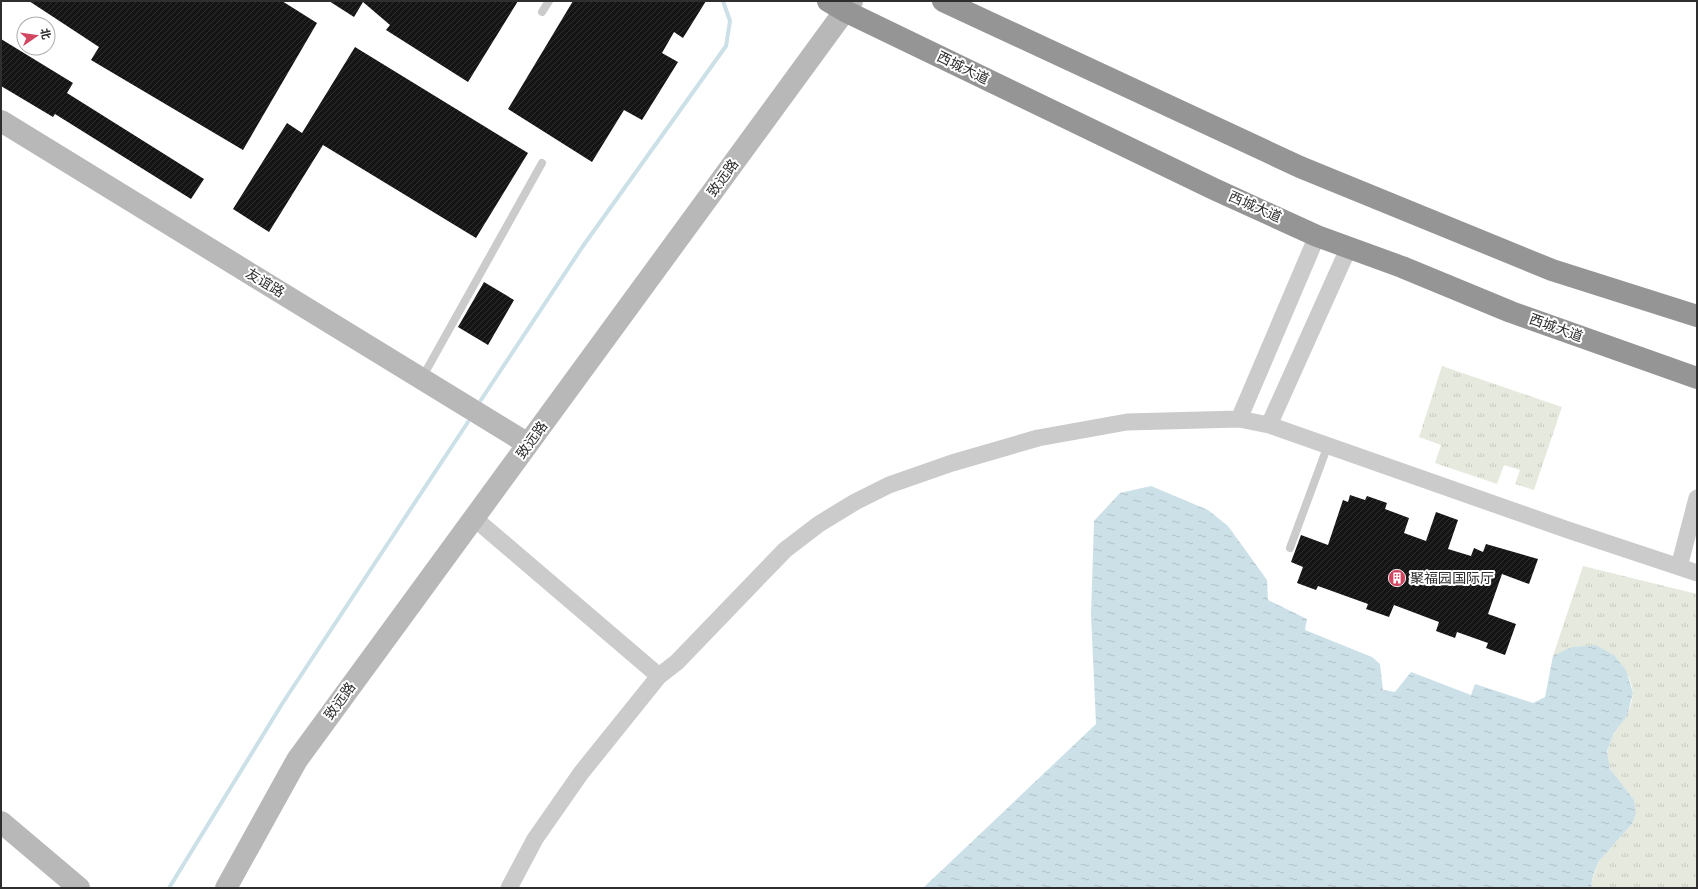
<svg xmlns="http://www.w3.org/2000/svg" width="1698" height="889" viewBox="0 0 1698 889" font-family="Karla,'Noto Sans SC',sans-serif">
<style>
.grass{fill:url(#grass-tufts)}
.water{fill:url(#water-ripples)}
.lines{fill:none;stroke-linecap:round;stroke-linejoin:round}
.stream{stroke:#cce0e8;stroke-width:4}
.building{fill:url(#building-hatch)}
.lane{stroke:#cbcbcb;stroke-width:8}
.street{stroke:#cbcbcb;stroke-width:17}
.secondary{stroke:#b8b8b8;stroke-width:22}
.highway{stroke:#959595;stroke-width:22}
.labels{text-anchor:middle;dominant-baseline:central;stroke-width:4;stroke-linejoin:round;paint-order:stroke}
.street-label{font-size:14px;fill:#2e2e2e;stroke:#fff}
.poi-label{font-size:14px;fill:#2e2e2e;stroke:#fff;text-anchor:start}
</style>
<defs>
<pattern id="grass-tufts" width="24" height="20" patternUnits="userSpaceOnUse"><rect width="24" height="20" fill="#e6eade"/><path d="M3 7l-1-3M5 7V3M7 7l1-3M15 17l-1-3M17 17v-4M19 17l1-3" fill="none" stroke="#c6c9bf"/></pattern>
<pattern id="water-ripples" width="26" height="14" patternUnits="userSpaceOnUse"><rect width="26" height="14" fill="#cce0e8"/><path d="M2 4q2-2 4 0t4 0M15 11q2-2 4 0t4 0" fill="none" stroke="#b0c0c7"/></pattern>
<pattern id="building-hatch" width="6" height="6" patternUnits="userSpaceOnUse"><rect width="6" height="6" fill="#151515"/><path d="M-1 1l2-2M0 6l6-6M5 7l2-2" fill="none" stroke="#2f2f2f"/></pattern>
</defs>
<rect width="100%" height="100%" fill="#fff"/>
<!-- grass -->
<path class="grass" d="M 1442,366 L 1562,407 L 1534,490 L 1515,484 L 1520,470 L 1504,465 L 1497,484 L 1435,463 L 1441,445 L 1419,437 Z
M 1583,566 L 1697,594 L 1697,888 L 1591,888 L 1593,876 L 1599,861 L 1632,824 L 1634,800 C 1627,791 1614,779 1610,768 C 1593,726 1664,714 1615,656 L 1553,656 Z"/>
<!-- water -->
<path class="water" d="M 1151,486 L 1208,510 L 1228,526 L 1267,580 L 1268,600 L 1307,619 L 1305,630 L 1372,657 L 1380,664 L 1383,690 L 1395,692 L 1411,672 L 1471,695 L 1475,684 L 1533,703 L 1545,697 L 1553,656 L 1572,647 L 1596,645 L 1615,656 L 1626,670 L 1633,693 L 1627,716 L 1614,733 L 1607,751 L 1610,769 L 1634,800 L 1636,813 L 1632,824 L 1599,861 L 1593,875 L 1591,888 L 923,888 L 1096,724 L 1091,615 L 1094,521 L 1120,493 Z"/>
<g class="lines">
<!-- stream -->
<path class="stream" d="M 481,400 L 583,246 L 726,46 L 730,21 L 723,1
M 169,888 L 282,704 L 468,422"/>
</g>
<!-- building -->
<path class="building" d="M 29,1 L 282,1 L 317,23 L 243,150 L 91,60 L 99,47 Z
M 329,1 L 518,1 L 468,82 L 386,30 L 390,25 L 363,2 L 354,17 Z
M 573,1 L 706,1 L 683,38 L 674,32 L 662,53 L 678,62 L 642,120 L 624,110 L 592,162 L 508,109 Z
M 1,39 L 73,83 L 67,93 L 204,179 L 191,199 L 55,114 L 53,117 L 1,86 Z
M 355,47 L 528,153 L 476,238 L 323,145 L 269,232 L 233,209 L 287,123 L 302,133 Z
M 484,282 L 514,300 L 488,345 L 458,327 Z
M 1350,495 L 1365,500 L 1367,496 L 1387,503 L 1385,509 L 1409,518 L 1404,533 L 1426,541 L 1436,512 L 1458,520 L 1448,549 L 1471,556 L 1474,548 L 1483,552 L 1486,544 L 1538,559 L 1529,584 L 1502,574 L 1488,614 L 1516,624 L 1505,655 L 1486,648 L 1488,643 L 1457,632 L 1455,638 L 1436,631 L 1439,622 L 1394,605 L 1389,617 L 1366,609 L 1368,604 L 1318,586 L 1316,590 L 1297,583 L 1303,567 L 1291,562 L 1301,535 L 1328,545 L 1343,500 L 1348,502 Z"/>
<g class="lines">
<!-- lane -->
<path class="lane" d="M 542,12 L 549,1
M 422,378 L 542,163
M 1290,548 L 1328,445"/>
<!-- street -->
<path class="street" d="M 1239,419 L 1317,236
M 1269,425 L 1349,247
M 474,518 L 659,676
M 1679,567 L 1697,498
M 509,888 L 535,839 L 581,773 L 659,676 L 677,662 L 785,550 L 819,524 L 855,502 L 889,485 L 952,463 L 1038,438 L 1127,422 L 1239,419 L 1269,425 L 1568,530 L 1697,573"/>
<!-- secondary -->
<path class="secondary" d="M 1,121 L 528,444
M 1,822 L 79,888
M 226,888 L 297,760 L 852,1"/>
<!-- highway -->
<path class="highway" d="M 828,1 L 845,11 L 1214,189 L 1317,236 L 1402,267 L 1511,312 L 1697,378
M 943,1 L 1300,167 L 1552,270 L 1697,316"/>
</g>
<!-- icons -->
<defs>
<symbol id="building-disc" viewBox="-11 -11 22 22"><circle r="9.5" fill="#d14560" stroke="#fff"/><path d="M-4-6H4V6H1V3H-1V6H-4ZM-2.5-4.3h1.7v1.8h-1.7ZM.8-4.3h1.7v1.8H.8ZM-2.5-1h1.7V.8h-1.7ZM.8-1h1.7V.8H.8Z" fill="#fff"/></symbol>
</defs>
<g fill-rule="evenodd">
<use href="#building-disc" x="1387" y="568" width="20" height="20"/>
</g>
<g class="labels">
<!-- street labels -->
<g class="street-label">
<text transform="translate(963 68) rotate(26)">西城大道</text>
<text transform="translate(723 178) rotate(-54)">致远路</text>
<text transform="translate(1255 207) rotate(24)">西城大道</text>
<text transform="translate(265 283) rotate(31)">友谊路</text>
<text transform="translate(1556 328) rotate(20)">西城大道</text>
<text transform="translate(532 440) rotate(-54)">致远路</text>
<text transform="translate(340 701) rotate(-54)">致远路</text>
</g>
<!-- poi labels -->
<g class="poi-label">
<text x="1410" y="578">聚福园国际厅</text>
</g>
</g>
<!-- border -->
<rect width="1698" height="889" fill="none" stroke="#2e2e2e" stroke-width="4"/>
<!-- north arrow -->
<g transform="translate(36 36) rotate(77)"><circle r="19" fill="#ffffff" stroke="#ababab"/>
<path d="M0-3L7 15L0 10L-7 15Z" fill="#d14560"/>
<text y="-6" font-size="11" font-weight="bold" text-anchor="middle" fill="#2e2e2e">北</text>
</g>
</svg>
